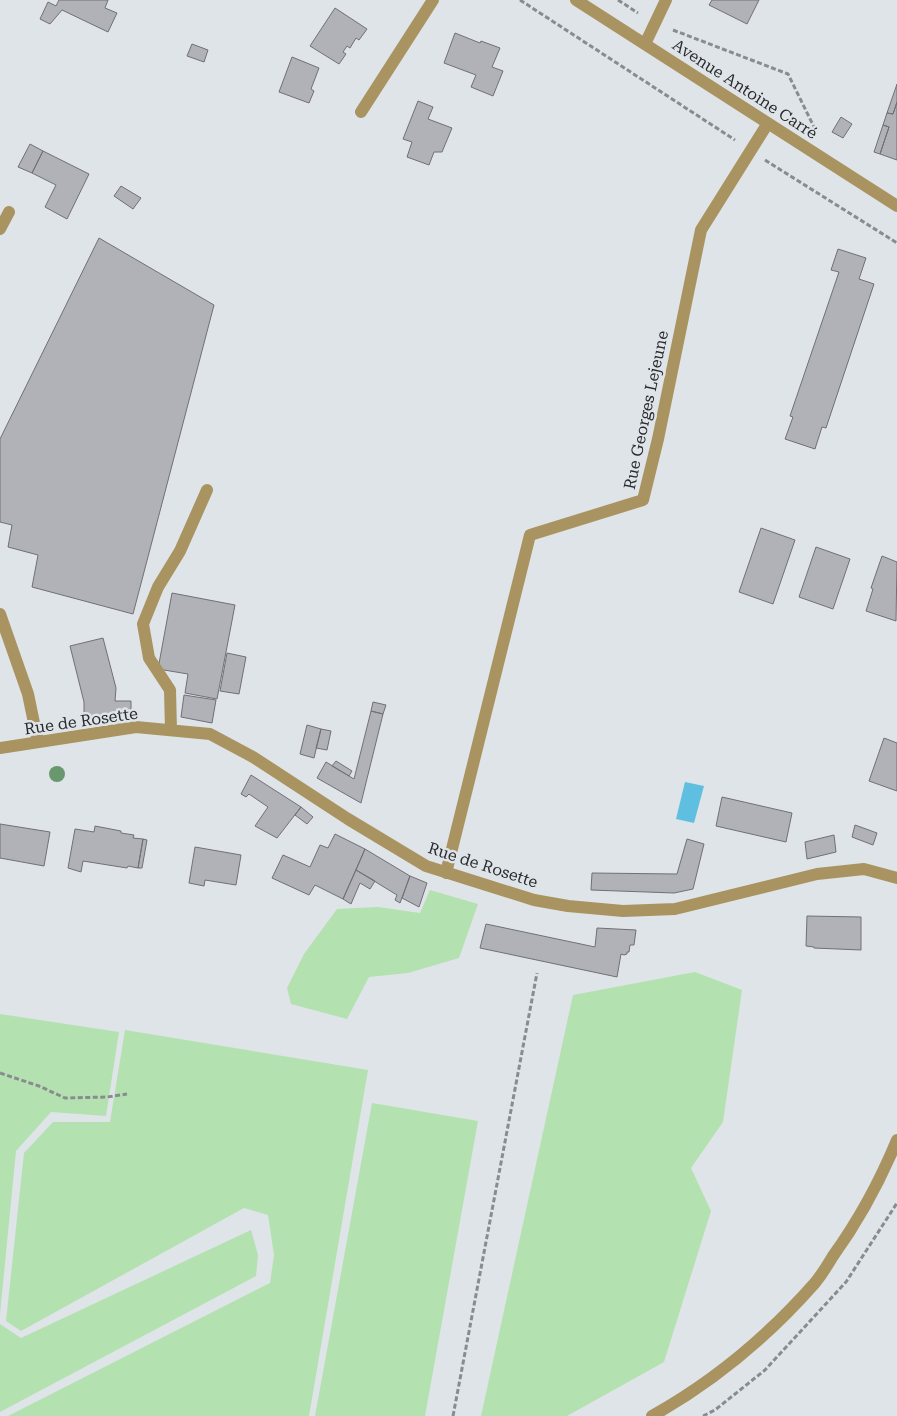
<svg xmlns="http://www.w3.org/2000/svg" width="897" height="1416" viewBox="0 0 897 1416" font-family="'Roboto Serif',serif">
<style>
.green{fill:#b4e1b0}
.water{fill:#5ebfe0}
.building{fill:#b1b1b8;stroke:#707076}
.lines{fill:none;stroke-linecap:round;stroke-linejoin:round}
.path{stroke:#888c8f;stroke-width:3;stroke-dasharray:5 2.5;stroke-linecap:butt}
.minor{stroke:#a99461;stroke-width:12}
.tree{fill:#69986e}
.labels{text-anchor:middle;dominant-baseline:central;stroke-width:5;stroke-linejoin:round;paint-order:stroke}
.street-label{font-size:16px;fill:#292b2d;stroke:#dfe4e9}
</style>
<rect width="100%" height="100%" fill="#dfe4e9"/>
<!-- green -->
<path class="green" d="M 430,890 L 478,904 L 459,958 L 408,973 L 369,977 L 347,1019 L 291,1004 L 287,988 L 304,954 L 337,909 L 378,907 L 420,913 Z
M 695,972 L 742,990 L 723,1122 L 691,1168 L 711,1211 L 664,1362 L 567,1416 L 481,1416 L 573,995 Z
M 0,1014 L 119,1032 L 106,1116 L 51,1112 L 16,1151 L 0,1314 Z
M 125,1030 L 368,1070 L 309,1416 L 8,1416 L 270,1283 L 274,1255 L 268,1215 L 244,1208 L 21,1331 L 6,1321 L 24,1153 L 53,1122 L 110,1122 Z
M 372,1103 L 478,1121 L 425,1416 L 315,1416 Z
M 251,1230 L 258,1255 L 256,1276 L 0,1412 L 0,1324 L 21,1338 Z"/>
<!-- water -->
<path class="water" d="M 685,782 L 704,786 L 694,823 L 676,819 Z"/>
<!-- building -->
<path class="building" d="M 59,0 L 108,0 L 105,8 L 117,13 L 108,32 L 62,10 L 50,24 L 40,19 L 48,2 L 56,6 Z
M 712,0 L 759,0 L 747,24 L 709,5 Z
M 335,8 L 367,29 L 359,40 L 356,38 L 350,48 L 347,46 L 343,52 L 346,54 L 339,64 L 310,46 Z
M 455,33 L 480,43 L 481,41 L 500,48 L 492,67 L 503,71 L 493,96 L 471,87 L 476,75 L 444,63 Z
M 192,44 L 208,50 L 204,62 L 187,56 Z
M 292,57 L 319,68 L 311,89 L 314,91 L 309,103 L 279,92 Z
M 897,84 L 897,102 L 893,114 L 887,113 Z
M 418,101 L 433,107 L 428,119 L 452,128 L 442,152 L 434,152 L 429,165 L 407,157 L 412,142 L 403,139 Z
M 897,102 L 897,160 L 880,154 L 889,127 L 883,125 L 887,113 L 893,114 Z
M 841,117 L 852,124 L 843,138 L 832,132 Z
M 883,125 L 889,127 L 880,154 L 874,152 Z
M 30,144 L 43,151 L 32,173 L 18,167 Z
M 43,151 L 89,174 L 67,219 L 45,207 L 56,185 L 32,173 Z
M 121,186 L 141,198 L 133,209 L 114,196 Z
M 99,238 L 214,305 L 133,614 L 32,587 L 38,555 L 8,547 L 12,525 L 0,522 L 0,439 Z
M 838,249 L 866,258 L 859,279 L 874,284 L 826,428 L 822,427 L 815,449 L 785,439 L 793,417 L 790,416 L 839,272 L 831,270 Z
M 761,528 L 795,540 L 773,604 L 739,592 Z
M 816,547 L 850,559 L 833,609 L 799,597 Z
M 882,556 L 897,562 L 896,621 L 866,611 L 873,589 L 871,588 Z
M 172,593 L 235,605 L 217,699 L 185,693 L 188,674 L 158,669 Z
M 103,638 L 116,688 L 115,701 L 131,701 L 131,717 L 84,716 L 84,702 L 70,646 Z
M 227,653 L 246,657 L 239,694 L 220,691 Z
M 184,695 L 216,700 L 212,723 L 181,717 Z
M 373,702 L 386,705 L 383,714 L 371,711 Z
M 371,711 L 383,714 L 361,803 L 317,778 L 326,762 L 354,779 Z
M 307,725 L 321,729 L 314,758 L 300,754 Z
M 321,729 L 331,731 L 327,750 L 316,748 Z
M 884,738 L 897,743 L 897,791 L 869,781 Z
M 336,761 L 352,771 L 349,776 L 332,766 Z
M 251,775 L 301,807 L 277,838 L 255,826 L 268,807 L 249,794 L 246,797 L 241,794 Z
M 722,797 L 792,813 L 786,842 L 716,826 Z
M 301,807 L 313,817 L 307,824 L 295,815 Z
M 0,824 L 50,832 L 44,866 L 0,858 Z
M 855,825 L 877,833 L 873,845 L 852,837 Z
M 95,826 L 121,831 L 121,833 L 134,835 L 133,838 L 143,839 L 138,868 L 128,866 L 127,868 L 83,861 L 81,872 L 68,868 L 75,829 L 94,832 Z
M 335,834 L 365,849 L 343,899 L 315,885 L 309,895 L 272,878 L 283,855 L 310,867 L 320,845 L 328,848 Z
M 834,835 L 836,852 L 807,859 L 805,842 Z
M 143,839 L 147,840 L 142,868 L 138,868 Z
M 687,839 L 704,844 L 693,889 L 674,893 L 591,890 L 592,873 L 677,874 Z
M 195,847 L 241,855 L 236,885 L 205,880 L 204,886 L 189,883 Z
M 365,849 L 410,876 L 400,903 L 395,900 L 397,895 L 356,870 Z
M 356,870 L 375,881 L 370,889 L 360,883 L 351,904 L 343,899 Z
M 410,876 L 427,883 L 419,907 L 402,898 Z
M 807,916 L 861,917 L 861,950 L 814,948 L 814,947 L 806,946 Z
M 486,924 L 595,947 L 597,928 L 636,930 L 634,945 L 630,945 L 629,952 L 627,952 L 627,954 L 624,955 L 621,954 L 617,977 L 480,948 Z"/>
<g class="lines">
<!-- path -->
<path class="path" d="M 520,0 L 735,140
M 618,0 L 638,13
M 673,30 L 788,74 L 816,131
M 765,160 L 897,243
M 0,1073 L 39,1086 L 65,1098 L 107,1097 L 127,1094
M 453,1416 L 537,973
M 703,1416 L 715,1410 L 765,1370 L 846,1282 L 897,1203"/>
<!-- minor -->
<path class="minor" d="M 576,0 L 897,206
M 645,44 L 666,0
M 361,112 L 433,0
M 0,229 L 9,212
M 0,614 L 28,694 L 38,742
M 171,730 L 170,690 L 149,658 L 143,624 L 158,587 L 180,551 L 207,490
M 0,748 L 136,727 L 210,734 L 253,757 L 348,819 L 426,866 L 534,900 L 568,906 L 623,911 L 675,909 L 817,874 L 864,869 L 897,878
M 446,873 L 530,535 L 643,500 L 658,439 L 701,230 L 768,123
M 652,1416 C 713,1382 768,1336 814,1284 C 821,1276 827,1266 833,1256 C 859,1220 880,1181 897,1140"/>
</g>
<!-- trees -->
<circle class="tree" cx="57" cy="774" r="8"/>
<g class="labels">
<!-- street labels -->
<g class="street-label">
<text transform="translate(745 89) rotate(33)">Avenue Antoine Carré</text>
<text transform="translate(646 410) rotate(-78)">Rue Georges Lejeune</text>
<text transform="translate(81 721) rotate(-8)">Rue de Rosette</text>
<text transform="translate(483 865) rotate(18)">Rue de Rosette</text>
</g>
</g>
</svg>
